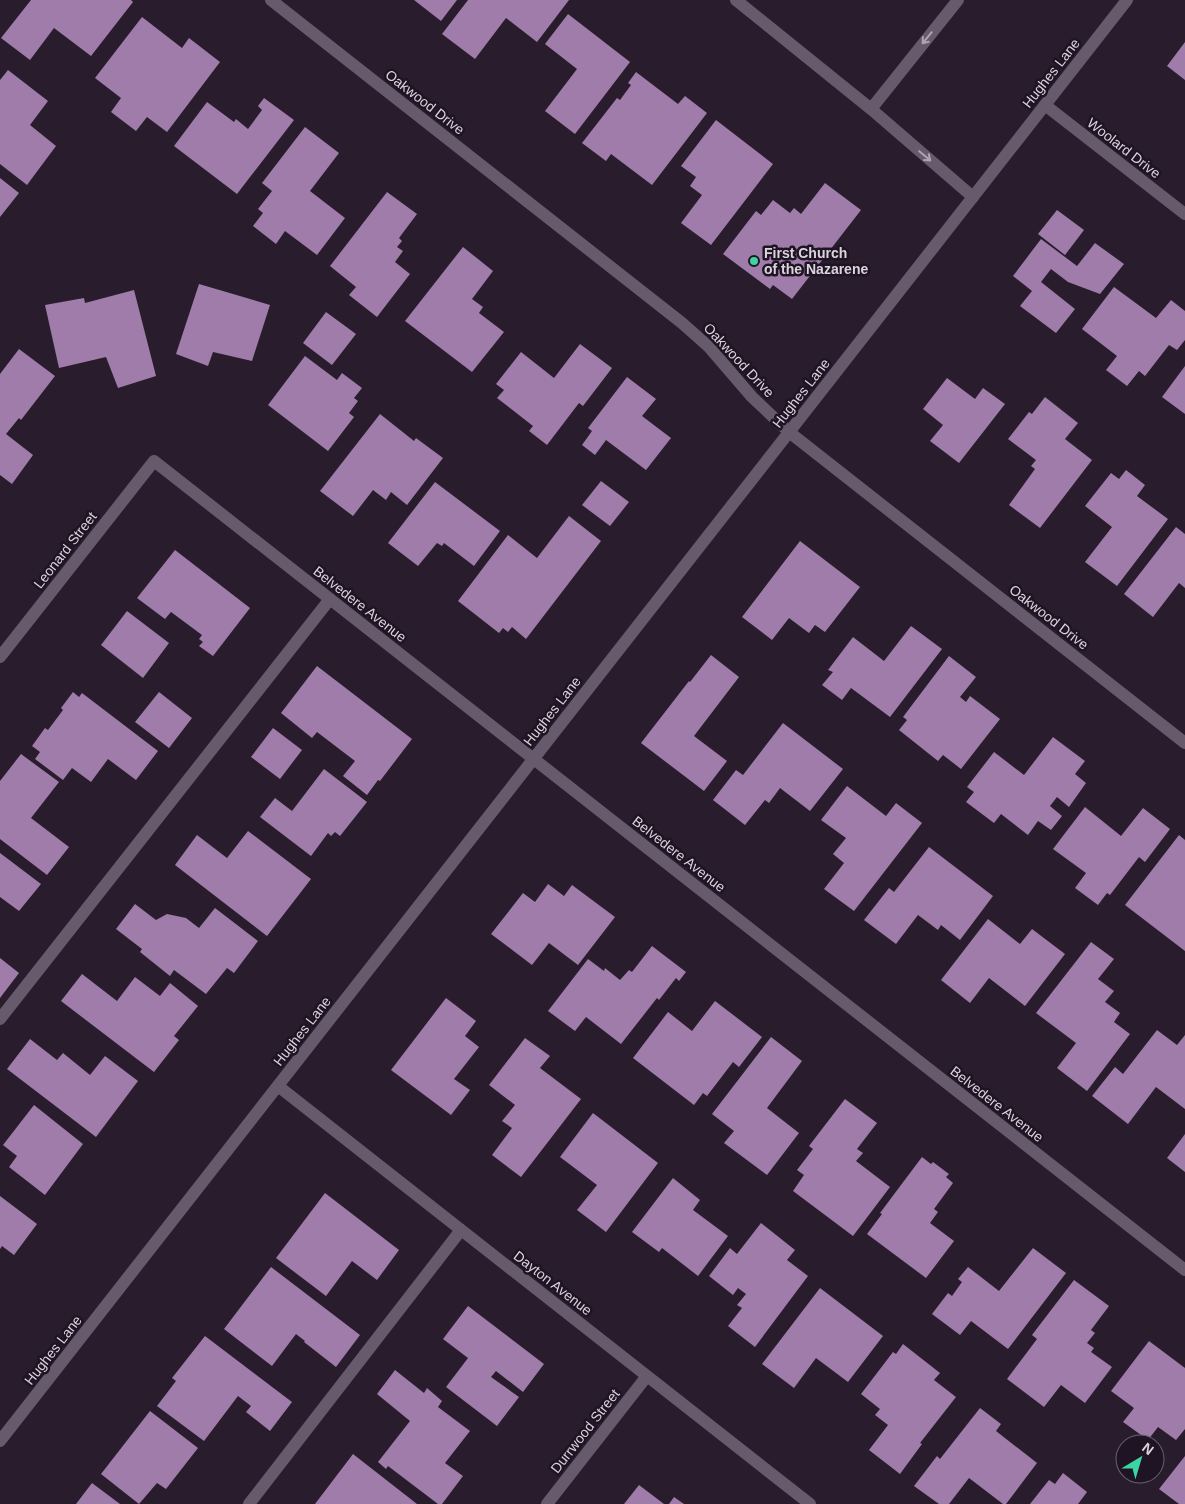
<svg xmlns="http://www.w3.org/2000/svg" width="1185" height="1504" viewBox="0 0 1185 1504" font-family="Helvetica,sans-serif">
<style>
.building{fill:#9f7caa}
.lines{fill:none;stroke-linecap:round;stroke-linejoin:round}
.lane{stroke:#685a6d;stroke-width:12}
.street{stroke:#685a6d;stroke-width:12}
.secondary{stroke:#685a6d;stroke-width:12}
.oneway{stroke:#ada3b1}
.poi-dot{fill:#3dd4a3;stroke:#1f1423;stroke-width:2}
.labels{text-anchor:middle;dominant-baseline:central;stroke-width:5;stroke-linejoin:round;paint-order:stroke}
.street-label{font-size:14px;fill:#dbd3de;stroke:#1f1423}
.poi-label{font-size:14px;font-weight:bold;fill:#dbd3de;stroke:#1f1423;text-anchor:start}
</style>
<rect width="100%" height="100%" fill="#291d2d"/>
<!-- building -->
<path class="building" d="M 31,0 L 131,0 L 133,2 L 91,56 L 54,28 L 30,60 L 1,38 Z
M 414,0 L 457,0 L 441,21 Z
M 468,0 L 569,0 L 537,42 L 506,18 L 475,59 L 442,34 Z
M 568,14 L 630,62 L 575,134 L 545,111 L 577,69 L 545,44 Z
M 142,17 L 182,48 L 189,38 L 220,62 L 167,132 L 147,117 L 136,131 L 111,112 L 121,98 L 95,78 Z
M 1185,42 L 1185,80 L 1167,66 Z
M 8,70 L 48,101 L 30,125 L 56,146 L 27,185 L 0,164 L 0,80 Z
M 636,72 L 678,104 L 685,96 L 707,113 L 652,185 L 611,154 L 606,161 L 582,143 L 617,98 L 620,100 L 631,85 L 628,83 Z
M 264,98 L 294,120 L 237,194 L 174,146 L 207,102 L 234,122 L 236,119 L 248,129 L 262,110 L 258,106 Z
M 716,120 L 773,164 L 711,245 L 681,223 L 702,195 L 690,186 L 696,177 L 681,166 Z
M 305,127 L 339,153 L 310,191 L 345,218 L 317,255 L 285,231 L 276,244 L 253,226 L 263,213 L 258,209 L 272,191 L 262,183 Z
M 0,178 L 19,193 L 0,217 Z
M 825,183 L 861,210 L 792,299 L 773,285 L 770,289 L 723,254 L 756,211 L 761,215 L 773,200 L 790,213 L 794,208 L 801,214 Z
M 387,192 L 417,214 L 399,238 L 402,241 L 397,247 L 403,251 L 395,262 L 410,274 L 377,317 L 349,295 L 356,287 L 330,266 Z
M 1057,210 L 1084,230 L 1065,255 L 1038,234 Z
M 1041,239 L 1077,266 L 1095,243 L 1124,264 L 1100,294 L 1068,282 L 1051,269 L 1041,282 L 1075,309 L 1056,333 L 1020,306 L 1032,291 L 1013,276 Z
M 463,247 L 493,271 L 472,299 L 483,307 L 479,313 L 504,332 L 472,372 L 405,321 Z
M 199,284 L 270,305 L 252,361 L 213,352 L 208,366 L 176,354 Z
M 1114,287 L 1156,318 L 1171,300 L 1185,311 L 1185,340 L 1177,350 L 1169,345 L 1145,376 L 1139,371 L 1127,386 L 1106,370 L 1117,356 L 1082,329 Z
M 134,290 L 156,376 L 118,388 L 106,357 L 59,368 L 45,305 L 84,298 L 85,303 Z
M 326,312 L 356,334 L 332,365 L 303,343 Z
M 580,344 L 612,368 L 583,406 L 579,403 L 547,445 L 529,431 L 533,426 L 497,398 L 504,390 L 496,384 L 521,352 L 554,378 Z
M 19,349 L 55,376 L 21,420 L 19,418 L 6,434 L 33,455 L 12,484 L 0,475 L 0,374 Z
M 305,356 L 337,380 L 342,373 L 362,388 L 354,398 L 358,401 L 349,413 L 354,417 L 328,451 L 268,405 Z
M 1185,366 L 1185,414 L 1162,397 Z
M 627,377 L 656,399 L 642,416 L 671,438 L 646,470 L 606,440 L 595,455 L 582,445 L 592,431 L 588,428 Z
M 947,378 L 975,399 L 983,388 L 1005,404 L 959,463 L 930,441 L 943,425 L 923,409 Z
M 1045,397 L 1078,423 L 1065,439 L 1092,460 L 1040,528 L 1009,505 L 1035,469 L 1031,466 L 1036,460 L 1008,439 L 1029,412 L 1032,414 Z
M 380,414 L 414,441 L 416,438 L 443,458 L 407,505 L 391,492 L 386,500 L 373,490 L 353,516 L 320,491 Z
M 1126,470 L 1145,485 L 1137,496 L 1168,519 L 1117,586 L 1085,562 L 1112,527 L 1085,506 L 1111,473 L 1119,479 Z
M 601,481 L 629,502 L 610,526 L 582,505 Z
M 435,482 L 500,531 L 474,566 L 444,543 L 442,546 L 437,543 L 418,566 L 388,543 Z
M 569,516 L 601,541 L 526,639 L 512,627 L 508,632 L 503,628 L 499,633 L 458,601 L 508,535 L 537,558 Z
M 1176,527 L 1185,534 L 1185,588 L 1179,583 L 1153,617 L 1124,594 Z
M 800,541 L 860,587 L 825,632 L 815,625 L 809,633 L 789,618 L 772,640 L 742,617 Z
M 175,550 L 250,608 L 213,656 L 199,646 L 203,642 L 199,639 L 202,635 L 171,612 L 165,619 L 137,598 Z
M 127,611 L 169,643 L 143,678 L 101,645 Z
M 911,626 L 942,649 L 890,717 L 851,688 L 842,700 L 822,685 L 833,672 L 828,670 L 853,637 L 884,661 Z
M 711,655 L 739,677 L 694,736 L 727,761 L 704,791 L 641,743 L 689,681 L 690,682 Z
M 949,656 L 976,677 L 960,697 L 966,702 L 970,696 L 1000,719 L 961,769 L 943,755 L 938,761 L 899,730 L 907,720 L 903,717 Z
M 317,666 L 412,739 L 380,781 L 378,780 L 367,795 L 343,776 L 355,761 L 317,732 L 312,738 L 281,713 Z
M 73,692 L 79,697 L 82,693 L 158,751 L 136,780 L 108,759 L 91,782 L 72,768 L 63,780 L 35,759 L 40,752 L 32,746 L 45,728 L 48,730 L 63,710 L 61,708 Z
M 159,692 L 192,718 L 169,748 L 135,722 Z
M 783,723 L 843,769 L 810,811 L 780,788 L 769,803 L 765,800 L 745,825 L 713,800 L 736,770 L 743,775 Z
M 273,728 L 302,750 L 280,779 L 251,757 Z
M 1053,737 L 1085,761 L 1075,774 L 1086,783 L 1069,807 L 1057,797 L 1050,806 L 1062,816 L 1051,830 L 1038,821 L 1028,835 L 1001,814 L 994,823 L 966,802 L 974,792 L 967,787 L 994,752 L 1024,775 Z
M 21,754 L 59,782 L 31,818 L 69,847 L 47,875 L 0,839 L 0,781 Z
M 324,769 L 367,802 L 340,836 L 335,832 L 331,836 L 328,833 L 311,856 L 260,817 L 275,798 L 292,811 Z
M 847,786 L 886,816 L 896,803 L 922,823 L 854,911 L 824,889 L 844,863 L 833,854 L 846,838 L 821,820 Z
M 1085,807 L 1121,836 L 1143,808 L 1170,829 L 1145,862 L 1139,857 L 1110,895 L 1107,893 L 1098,905 L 1075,888 L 1086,873 L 1053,849 Z
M 248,831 L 311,879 L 267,936 L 175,865 L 197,835 L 227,858 Z
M 1179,835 L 1185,840 L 1185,951 L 1125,905 Z
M 929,847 L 993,896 L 960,940 L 941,925 L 938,930 L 918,915 L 896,944 L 864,920 L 889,888 L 894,892 Z
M 0,853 L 41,884 L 19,911 L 0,897 Z
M 548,884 L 564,896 L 572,885 L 615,917 L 578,965 L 549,943 L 532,965 L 491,934 L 523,893 L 535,902 Z
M 135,904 L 156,920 L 167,914 L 186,918 L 199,928 L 215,908 L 258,941 L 234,973 L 227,968 L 206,994 L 174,970 L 170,976 L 140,952 L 142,949 L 116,929 Z
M 988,919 L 1020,944 L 1032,929 L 1065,954 L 1025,1006 L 989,978 L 970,1003 L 941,980 Z
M 1091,942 L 1114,959 L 1098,979 L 1114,991 L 1105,1002 L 1120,1013 L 1114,1022 L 1130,1034 L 1087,1091 L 1057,1068 L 1076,1043 L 1036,1013 Z
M 652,946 L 686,972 L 679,981 L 676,978 L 659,1000 L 657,998 L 621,1044 L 586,1017 L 575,1031 L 548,1011 L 588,959 L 604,971 L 605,968 L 620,980 L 629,970 L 632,972 Z
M 0,958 L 19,973 L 0,998 Z
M 82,974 L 117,1001 L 135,977 L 160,996 L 170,983 L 198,1006 L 174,1036 L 179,1040 L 154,1072 L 61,1001 Z
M 446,998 L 476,1021 L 465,1036 L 479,1047 L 454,1079 L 470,1090 L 451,1115 L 391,1070 Z
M 715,1001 L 762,1037 L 739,1067 L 733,1062 L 707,1096 L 703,1093 L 694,1105 L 633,1058 L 668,1012 L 692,1031 Z
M 1157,1030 L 1177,1045 L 1185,1035 L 1185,1109 L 1156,1087 L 1128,1124 L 1092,1096 L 1115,1067 L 1123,1074 Z
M 771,1037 L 802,1061 L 767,1108 L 799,1133 L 767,1175 L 724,1143 L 734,1131 L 712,1114 Z
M 525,1038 L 550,1056 L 540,1068 L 581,1099 L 521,1177 L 492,1155 L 512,1128 L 502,1121 L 515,1105 L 489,1085 Z
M 30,1039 L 57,1060 L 63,1053 L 90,1075 L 105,1056 L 138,1081 L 96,1137 L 7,1069 Z
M 845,1099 L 877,1123 L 857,1149 L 863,1153 L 856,1161 L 890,1187 L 853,1236 L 793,1191 L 804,1175 L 797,1170 L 813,1149 L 809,1146 Z
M 34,1105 L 83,1144 L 45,1195 L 9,1167 L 17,1156 L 3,1145 Z
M 593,1113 L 658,1163 L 606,1232 L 577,1210 L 597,1185 L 560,1157 Z
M 1185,1134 L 1185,1172 L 1167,1158 Z
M 922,1157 L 931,1164 L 933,1162 L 949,1174 L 946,1177 L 953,1183 L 934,1209 L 938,1212 L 930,1223 L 954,1241 L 926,1278 L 867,1234 L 882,1214 L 880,1213 Z
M 673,1178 L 700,1200 L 693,1210 L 728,1236 L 698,1276 L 662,1248 L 659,1252 L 632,1232 Z
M 325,1193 L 399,1250 L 377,1280 L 352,1261 L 326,1296 L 276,1258 Z
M 0,1196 L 37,1224 L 14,1255 L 2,1246 L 0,1249 Z
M 761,1223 L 795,1250 L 787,1260 L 808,1276 L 755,1347 L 728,1326 L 742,1308 L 737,1305 L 746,1294 L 738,1288 L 733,1295 L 709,1276 L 730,1248 L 737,1254 Z
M 1033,1248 L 1066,1273 L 1008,1349 L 971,1321 L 960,1335 L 932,1314 L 948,1293 L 952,1296 L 962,1282 L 958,1279 L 968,1267 L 999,1291 Z
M 271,1267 L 360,1335 L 336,1367 L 304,1342 L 305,1341 L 296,1334 L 272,1366 L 224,1329 Z
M 1074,1280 L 1109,1306 L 1091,1330 L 1095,1333 L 1087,1343 L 1094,1348 L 1091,1352 L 1112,1367 L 1085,1403 L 1061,1385 L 1044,1407 L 1007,1379 L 1037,1339 L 1032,1335 Z
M 820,1288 L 883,1336 L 848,1382 L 816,1358 L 794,1388 L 762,1364 Z
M 468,1306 L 544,1364 L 523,1392 L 496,1371 L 491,1377 L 519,1397 L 497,1426 L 446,1387 L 468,1358 L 443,1339 Z
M 205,1336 L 292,1402 L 270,1431 L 246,1412 L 251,1406 L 238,1396 L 204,1441 L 157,1406 L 176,1381 L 172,1378 Z
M 1149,1341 L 1185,1368 L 1185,1429 L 1176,1440 L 1158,1427 L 1148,1440 L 1123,1422 L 1134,1408 L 1111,1391 Z
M 903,1344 L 940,1373 L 934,1380 L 956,1397 L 920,1443 L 922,1444 L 900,1474 L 869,1450 L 888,1425 L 875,1415 L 880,1409 L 861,1394 L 893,1352 L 896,1354 Z
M 395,1370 L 424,1393 L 427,1388 L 442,1401 L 438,1407 L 470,1431 L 445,1463 L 463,1476 L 442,1504 L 438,1504 L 388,1466 L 386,1469 L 378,1462 L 410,1421 L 377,1394 Z
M 980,1408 L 1001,1424 L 996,1431 L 1037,1463 L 1006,1504 L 1003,1504 L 969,1478 L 949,1504 L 939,1504 L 914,1486 L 937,1456 L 940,1459 Z
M 150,1411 L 198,1448 L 166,1489 L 157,1483 L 139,1504 L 101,1474 Z
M 353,1454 L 417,1504 L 315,1504 Z
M 1185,1456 L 1185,1504 L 1179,1504 L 1159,1489 Z
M 1063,1473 L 1087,1492 L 1078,1504 L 1030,1504 L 1049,1480 L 1055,1484 Z
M 92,1483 L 120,1504 L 76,1504 Z
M 639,1485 L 664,1504 L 624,1504 Z
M 674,1497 L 684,1504 L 669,1504 Z"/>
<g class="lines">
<!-- lane -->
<path class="lane" d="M 736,0 L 871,109
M 958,0 L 871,109 L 973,197
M 0,1019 L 330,599
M 249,1504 L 461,1230"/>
<!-- street -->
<path class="street" d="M 271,0 L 682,323 L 709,347 L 752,397 L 789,432 L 1185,743
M 1045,105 L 1185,214
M 0,657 L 154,461 L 1185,1270
M 278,1086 L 810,1504
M 547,1504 L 647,1376"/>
<!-- secondary -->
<path class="secondary" d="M 0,1441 L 1127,0"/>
</g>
<!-- one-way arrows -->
<defs><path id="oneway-shaft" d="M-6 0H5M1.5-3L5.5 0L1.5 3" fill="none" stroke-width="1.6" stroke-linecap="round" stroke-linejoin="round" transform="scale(1.25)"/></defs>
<g class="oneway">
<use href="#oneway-shaft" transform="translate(927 38) rotate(129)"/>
<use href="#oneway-shaft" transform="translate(925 156) rotate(40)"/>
</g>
<!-- markers -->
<circle class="poi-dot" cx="754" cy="261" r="5"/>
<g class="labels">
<!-- street labels -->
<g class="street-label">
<text transform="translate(1051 73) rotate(-52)">Hughes Lane</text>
<text transform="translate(425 102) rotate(38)">Oakwood Drive</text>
<text transform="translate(1124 148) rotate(38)">Woolard Drive</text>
<text transform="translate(739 360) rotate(47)">Oakwood Drive</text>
<text transform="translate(801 393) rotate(-52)">Hughes Lane</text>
<text transform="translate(65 550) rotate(-52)">Leonard Street</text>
<text transform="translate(360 604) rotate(38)">Belvedere Avenue</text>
<text transform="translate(1049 617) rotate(38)">Oakwood Drive</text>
<text transform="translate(552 711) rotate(-52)">Hughes Lane</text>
<text transform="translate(679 854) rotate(38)">Belvedere Avenue</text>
<text transform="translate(302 1031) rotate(-52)">Hughes Lane</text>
<text transform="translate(997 1104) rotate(38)">Belvedere Avenue</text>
<text transform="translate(553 1283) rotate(38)">Dayton Avenue</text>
<text transform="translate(53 1350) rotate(-52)">Hughes Lane</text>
<text transform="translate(585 1431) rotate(-52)">Durrwood Street</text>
</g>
<!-- poi labels -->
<g class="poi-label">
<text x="764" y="253">First Church<tspan x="764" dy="16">of the Nazarene</tspan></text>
</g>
</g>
<!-- north arrow -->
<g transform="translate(1140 1459) rotate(38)"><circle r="24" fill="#1f1423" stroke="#6a606e"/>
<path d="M0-4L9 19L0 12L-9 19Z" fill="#3dd4a3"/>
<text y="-8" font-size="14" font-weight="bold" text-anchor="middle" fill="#dbd3de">N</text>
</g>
</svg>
